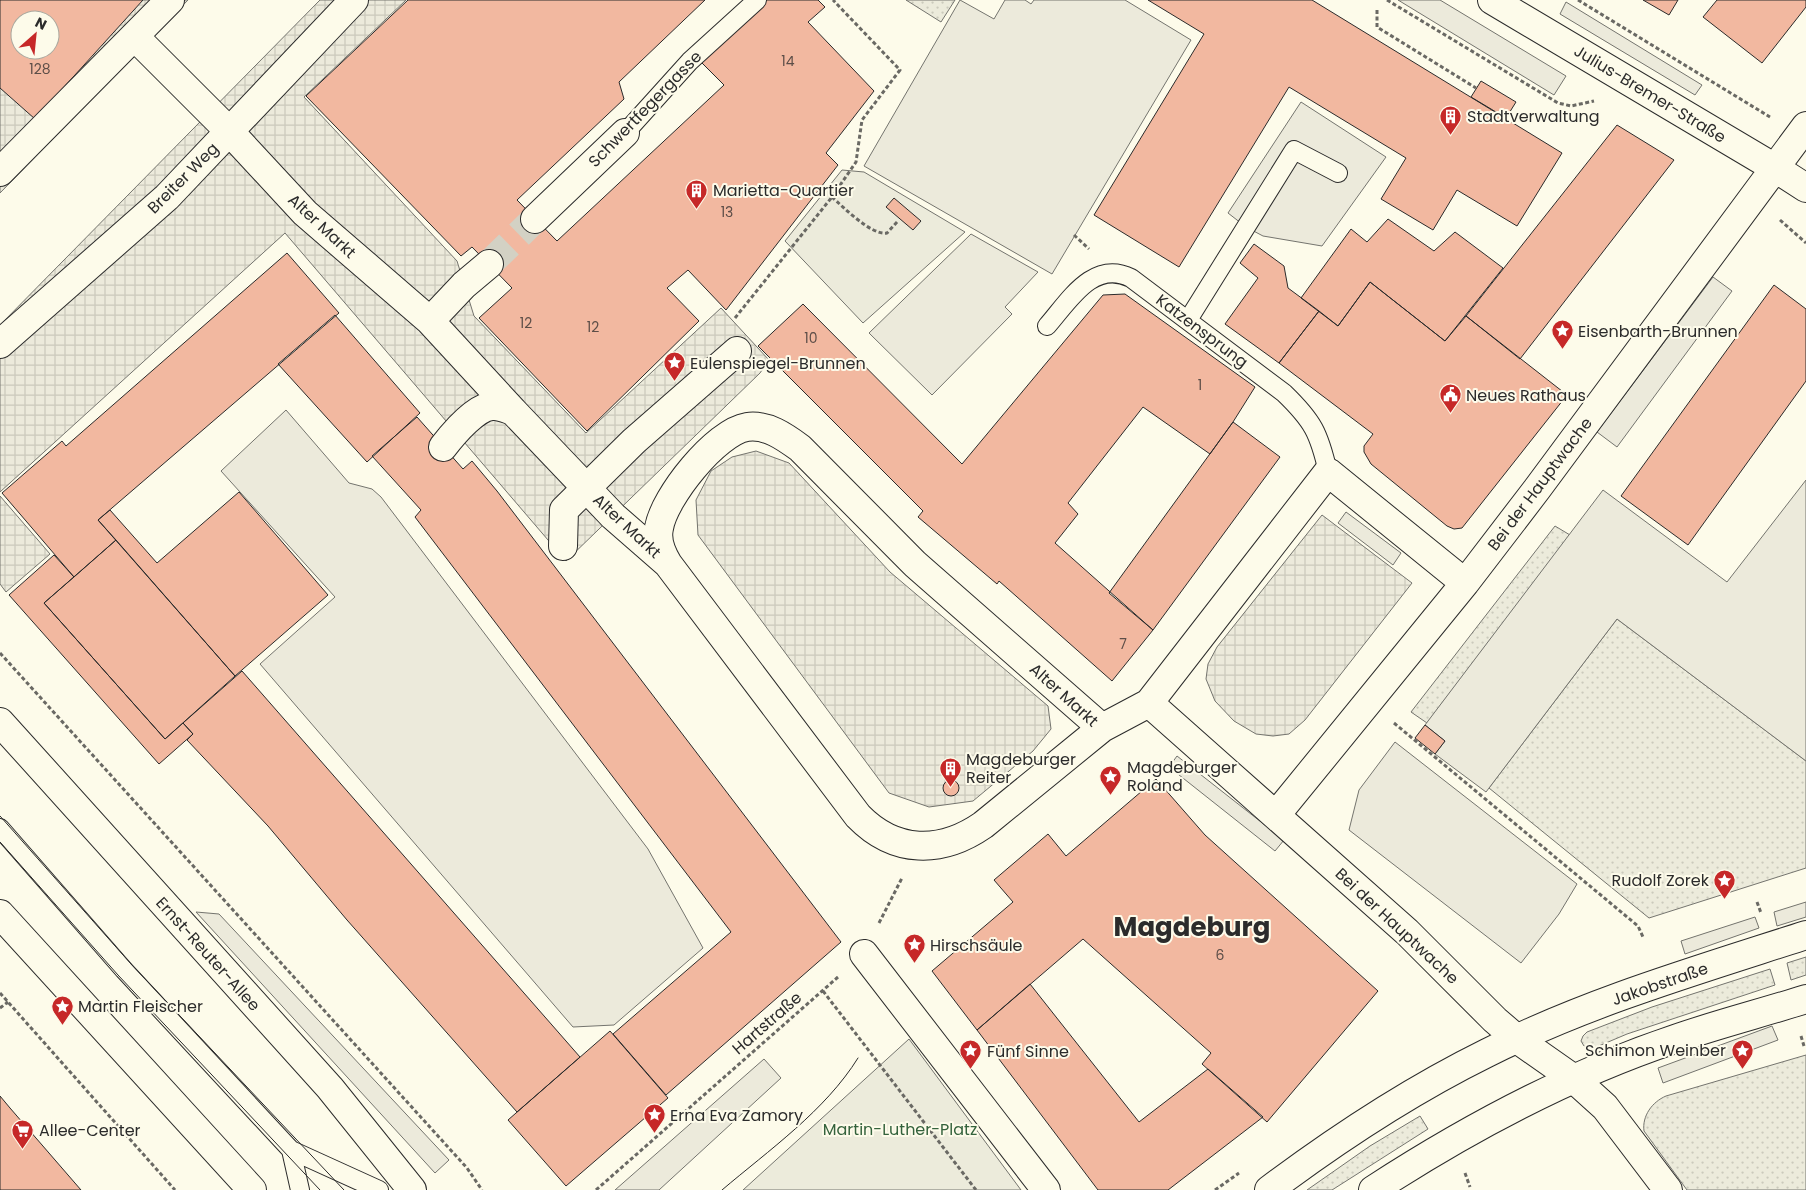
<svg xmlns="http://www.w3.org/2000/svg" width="1806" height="1190" viewBox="0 0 1806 1190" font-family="Poppins,sans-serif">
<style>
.grass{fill:url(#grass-dots);stroke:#74746e}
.park{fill:#ecebdb;stroke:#74746e}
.parking{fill:#eceadb;stroke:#74746e}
.plaza{fill:url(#plaza-grid);stroke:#74746e}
.building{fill:#f2b8a0;stroke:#2b2b2b;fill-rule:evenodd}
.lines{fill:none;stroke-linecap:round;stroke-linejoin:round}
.street-tunnel{stroke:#d3d1c4;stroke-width:28;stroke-dasharray:28 14;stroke-linecap:butt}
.lane-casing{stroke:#2b2b2b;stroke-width:20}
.street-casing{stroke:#2b2b2b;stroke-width:30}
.secondary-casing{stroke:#2b2b2b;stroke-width:30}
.path{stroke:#6a6964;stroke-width:3;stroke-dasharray:4 2.5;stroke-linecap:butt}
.lane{stroke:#fdfbea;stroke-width:18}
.street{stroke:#fdfbea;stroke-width:28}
.secondary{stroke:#fdfbea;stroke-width:28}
.tram{stroke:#2b2b2b;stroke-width:1}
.labels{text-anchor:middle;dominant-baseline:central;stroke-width:4;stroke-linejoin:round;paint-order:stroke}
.number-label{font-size:14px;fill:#5d4e48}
.street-label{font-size:16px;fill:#2b2b2b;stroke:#fdfbea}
.poi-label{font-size:16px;fill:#2b2b2b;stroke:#fdfbea;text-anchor:start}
.park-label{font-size:16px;fill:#34623c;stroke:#fdfbea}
.town-label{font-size:26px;font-weight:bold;fill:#2b2b2b;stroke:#fdfbea}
</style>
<defs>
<pattern id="grass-dots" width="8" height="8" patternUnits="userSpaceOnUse" patternTransform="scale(1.25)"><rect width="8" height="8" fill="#ecebdb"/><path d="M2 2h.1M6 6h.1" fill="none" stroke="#cbcabc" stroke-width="1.8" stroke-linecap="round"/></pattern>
<pattern id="plaza-grid" width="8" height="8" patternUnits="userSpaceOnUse" patternTransform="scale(1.25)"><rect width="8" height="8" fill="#eceadb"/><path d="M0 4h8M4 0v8" fill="none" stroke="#cbc9bc"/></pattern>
</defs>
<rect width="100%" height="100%" fill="#fdfbea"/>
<!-- grass -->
<path class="grass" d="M 906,0 L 955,0 L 941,22 Z
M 1555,526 L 1570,535 L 1427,723 L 1411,712 Z
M 1617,619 L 1806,761 L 1806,868 L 1649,918 L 1489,788 Z
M 1806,957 L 1806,975 L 1791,980 L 1787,963 Z
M 1770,969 L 1775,985 L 1627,1034 L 1594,1048 L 1590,1048 L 1584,1046 L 1581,1041 L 1583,1036 L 1587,1032 L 1652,1007 Z
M 1806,1055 L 1806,1190 L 1687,1190 L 1644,1131 C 1642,1116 1652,1102 1666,1096 Z
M 1420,1116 L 1428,1129 L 1332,1190 L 1307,1190 L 1370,1146 Z"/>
<!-- park -->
<path class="park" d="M 842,170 L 864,172 L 965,232 L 863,323 L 785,241 Z
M 909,1039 L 1021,1190 L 743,1190 Z"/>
<!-- parking -->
<path class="parking" d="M 960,0 L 994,19 L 1005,0 L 1025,0 L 1031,4 L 1034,0 L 1125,0 L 1191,40 L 1052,274 L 864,166 Z
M 1398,0 L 1440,0 L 1566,76 L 1554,95 Z
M 1566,2 L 1702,85 L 1695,95 L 1560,14 Z
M 1301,102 L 1386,157 L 1322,246 L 1263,236 L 1246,227 L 1228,213 Z
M 971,234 L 1038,272 L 1005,307 L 1012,314 L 932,395 L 869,333 Z
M 1713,277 L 1732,291 L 1617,447 L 1597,432 Z
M 286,410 L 349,483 L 372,489 L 381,497 L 648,849 L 703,948 L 614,1025 L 573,1027 L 260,664 L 335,597 L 221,471 Z
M 1806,480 L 1806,761 L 1617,619 L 1486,792 L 1435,754 L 1445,741 L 1425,725 L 1603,490 L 1727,582 Z
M 1346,512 L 1401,553 L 1393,565 L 1338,523 Z
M 1395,742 L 1577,884 L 1559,914 L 1521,963 L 1349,830 L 1359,790 Z
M 1177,756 L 1284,840 L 1275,851 L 1169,767 Z
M 1806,902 L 1806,917 L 1777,926 L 1774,912 Z
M 196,912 L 219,914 L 449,1160 L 435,1173 Z
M 1755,917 L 1759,928 L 1685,954 L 1681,941 Z
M 1772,1026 L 1778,1040 L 1663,1083 L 1658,1068 Z
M 764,1059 L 781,1078 L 659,1190 L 615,1190 Z"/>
<!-- plaza -->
<path class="plaza" d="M 143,0 L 188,0 L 0,193 L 0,88 Z
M 320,0 L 406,0 L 304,97 L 457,261 L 474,316 L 586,433 L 721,308 L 769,360 L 760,373 L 566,561 L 285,233 L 0,492 L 0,325 Z
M 756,451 L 789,463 L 890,572 L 1048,706 L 1051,729 L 1033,751 L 973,801 L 929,807 L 889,793 L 698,535 L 696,500 L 711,471 L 732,457 Z
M 0,496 L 50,554 L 6,592 L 0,584 Z
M 1322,515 L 1412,583 L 1305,720 L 1289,734 L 1273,736 L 1256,734 L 1234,721 L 1215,701 L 1206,679 L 1208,664 L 1217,647 Z"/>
<!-- building -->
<path class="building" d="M 0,0 L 143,0 L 35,119 L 0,88 ZM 20,20 L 50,20 L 50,50 L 20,50 Z
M 408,0 L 705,0 L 619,82 L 624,99 L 517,200 L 557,241 L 724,85 L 699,60 L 761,0 L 818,0 L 825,7 L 808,22 L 874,91 L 826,153 L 838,165 L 726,310 L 688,270 L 667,288 L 699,321 L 587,431 L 479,318 L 512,288 L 472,247 L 461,256 L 306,96 Z
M 1148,0 L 1312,0 L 1562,153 L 1517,226 L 1457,190 L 1433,230 L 1381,199 L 1406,158 L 1289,87 L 1179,267 L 1094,215 L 1204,34 Z
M 1643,0 L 1678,0 L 1669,15 Z
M 1717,0 L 1806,0 L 1806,7 L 1762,63 L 1703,17 Z
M 1481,81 L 1516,102 L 1506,118 L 1471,97 Z
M 1617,125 L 1674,160 L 1520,359 L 1466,316 Z
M 894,198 L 921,221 L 913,230 L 886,207 Z
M 1388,219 L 1434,251 L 1455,232 L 1503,268 L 1445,341 L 1370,282 L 1338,326 L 1301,298 L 1351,229 L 1367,242 Z
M 1254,244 L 1284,266 L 1288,288 L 1319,311 L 1279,363 L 1225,324 L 1258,278 L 1240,263 Z
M 287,253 L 339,313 L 98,520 L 116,540 L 74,577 L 2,493 L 62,441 L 66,446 Z
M 1370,282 L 1445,341 L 1466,316 L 1567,395 L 1462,528 L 1454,529 L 1447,526 L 1371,464 L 1364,452 L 1364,446 L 1373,434 L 1279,363 L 1319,311 L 1338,326 Z
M 1774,285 L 1806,309 L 1806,381 L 1688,545 L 1621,496 Z
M 1125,294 L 1255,387 L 1233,422 L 1210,454 L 1143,407 L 1068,503 L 1078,514 L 1055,543 L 1153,630 L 1112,681 L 999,581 L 997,584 L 918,517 L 923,511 L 758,346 L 803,304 L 962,464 L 1103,295 Z
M 335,315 L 420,413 L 367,462 L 278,364 Z
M 417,417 L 463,469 L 472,461 L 497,491 L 841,942 L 666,1095 L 613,1034 L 731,932 L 415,517 L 421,510 L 372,456 Z
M 1233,422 L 1280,457 L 1153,630 L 1109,593 Z
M 239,492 L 328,595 L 235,676 L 98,520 L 110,510 L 157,563 Z
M 116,540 L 235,676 L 165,739 L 44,603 Z
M 54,555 L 74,577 L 44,603 L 165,739 L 183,723 L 193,734 L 159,764 L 9,595 Z
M 242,671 L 580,1057 L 517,1112 L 347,920 L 268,826 L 187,740 L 193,734 L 183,723 Z
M 1425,725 L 1445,741 L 1435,754 L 1415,738 Z
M 1156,779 L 1205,835 L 1378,991 L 1267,1122 L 1202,1064 L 1211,1053 L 1083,939 L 977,1030 L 932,971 L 1013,902 L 994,880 L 1048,834 L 1066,856 Z
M943 788a8 8 0 1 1 16 0a8 8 0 1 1-16 0Z
M 1030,984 L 1139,1122 L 1208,1069 L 1263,1117 L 1168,1190 L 1098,1190 L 977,1030 Z
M 610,1031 L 668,1098 L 566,1186 L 508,1120 Z
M 0,1096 L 10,1108 L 81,1190 L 0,1190 Z"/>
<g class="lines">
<!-- street-tunnel -->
<path class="street-tunnel" d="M 489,264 L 535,219"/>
<defs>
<path id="lane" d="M 625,133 L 690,61 L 757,0
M 1188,320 L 1294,150 L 1338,173
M 1047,326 C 1069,301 1093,259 1131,278 L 1284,393 C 1313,421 1319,433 1328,472
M 0,828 L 124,970 L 291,1150 L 379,1190
M 291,1150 L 300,1190"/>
<path id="street" d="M 1492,0 L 1775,168 L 1806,188
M 135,37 L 229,131 L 305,213 L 430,321 L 513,411
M 0,172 L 170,0
M 535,219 L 625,133
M 430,321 L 464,285 L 489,264
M 0,344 L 167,197 L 354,0
M 443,447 C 453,434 477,405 494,406 C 501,406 507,409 513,411 L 613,516 L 668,564 L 858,816 C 895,854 941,854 983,825 L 1102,728 L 915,564 L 800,448 C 785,437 767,424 747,427 C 716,432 664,497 659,528 C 656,541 662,554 668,564
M 563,546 L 564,510 L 634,441 L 737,351
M 1149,703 L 1407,932 L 1495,1020 L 1517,1039 L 1574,1079 L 1605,1107 L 1668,1190
M 1102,728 L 1149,703 L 1328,472 L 1465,583
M 1276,815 L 1465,583 L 1537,489 L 1806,126
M 864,954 L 1046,1190"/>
<path id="secondary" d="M 0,722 L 330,1088 L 412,1190
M 0,914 L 252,1190
M 1269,1190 C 1337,1139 1410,1091 1487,1053 C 1588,1002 1698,970 1806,935
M 1373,1190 C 1467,1129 1567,1075 1675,1039 C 1718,1024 1762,1013 1806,999"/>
</defs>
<!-- lane casing -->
<use href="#lane" class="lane-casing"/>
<!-- street casing -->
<use href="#street" class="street-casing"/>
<!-- secondary casing -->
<use href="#secondary" class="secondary-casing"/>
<!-- path -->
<path class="path" d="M 1387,0 L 1558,103 L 1571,106 L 1594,101
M 1578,0 L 1770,117
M 1377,10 L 1377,27 L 1476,88
M 832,197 C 843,207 872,236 887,233 L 898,221
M 1780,220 L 1806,243
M 1074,235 L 1089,249
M 735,318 L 832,197 L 856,162 L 862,120 L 900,70 L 833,0
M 0,653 L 467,1168 L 482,1190
M 1394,723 L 1638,926 L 1643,937
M 1757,902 L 1761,913
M 879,923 L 902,878
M 823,991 L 976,1190
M 0,993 L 175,1190
M 0,1008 L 8,1002
M 1801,1036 L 1804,1046
M 1465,1173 L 1470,1187
M 596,1190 L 838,977
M 1215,1190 L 1239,1173"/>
<!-- lane -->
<use href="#lane" class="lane"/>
<!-- street -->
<use href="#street" class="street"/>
<!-- secondary -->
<use href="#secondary" class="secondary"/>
<!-- tram -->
<path class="tram" d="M 0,816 L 131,964 L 344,1190
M 0,842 L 118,975 L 320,1190
M 722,1190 C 769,1150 825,1111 858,1058"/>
</g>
<!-- icons -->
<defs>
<symbol id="building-pin" viewBox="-11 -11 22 30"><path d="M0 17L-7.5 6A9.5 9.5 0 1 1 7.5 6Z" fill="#c62828" stroke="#fdfbea"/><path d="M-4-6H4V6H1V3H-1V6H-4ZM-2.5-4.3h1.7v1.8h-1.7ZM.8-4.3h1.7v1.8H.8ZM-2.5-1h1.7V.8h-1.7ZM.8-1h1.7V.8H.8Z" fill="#fff"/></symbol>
<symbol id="sight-pin" viewBox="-11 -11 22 30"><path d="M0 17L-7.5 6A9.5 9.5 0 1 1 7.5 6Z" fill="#c62828" stroke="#fdfbea"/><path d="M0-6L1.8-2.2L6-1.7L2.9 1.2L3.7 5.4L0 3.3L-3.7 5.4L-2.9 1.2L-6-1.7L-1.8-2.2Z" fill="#fff"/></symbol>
<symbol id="civic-pin" viewBox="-11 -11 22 30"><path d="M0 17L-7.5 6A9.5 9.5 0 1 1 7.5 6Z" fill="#c62828" stroke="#fdfbea"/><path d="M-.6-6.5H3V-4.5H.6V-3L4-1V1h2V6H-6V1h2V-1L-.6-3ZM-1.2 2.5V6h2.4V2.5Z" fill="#fff"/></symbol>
<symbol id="supermarket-pin" viewBox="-11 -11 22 30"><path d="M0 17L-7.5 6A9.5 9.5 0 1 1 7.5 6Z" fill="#c62828" stroke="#fdfbea"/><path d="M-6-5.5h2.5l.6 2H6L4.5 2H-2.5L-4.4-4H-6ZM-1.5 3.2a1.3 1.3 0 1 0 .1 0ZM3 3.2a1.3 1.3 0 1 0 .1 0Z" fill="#fff"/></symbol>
</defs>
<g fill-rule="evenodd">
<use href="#building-pin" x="1438" y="104" width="25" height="34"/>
<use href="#building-pin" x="684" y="178" width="25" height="34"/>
<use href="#sight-pin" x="1550" y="318" width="25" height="34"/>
<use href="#sight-pin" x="662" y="350" width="25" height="34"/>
<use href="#civic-pin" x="1438" y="382" width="25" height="34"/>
<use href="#building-pin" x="938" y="756" width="25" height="34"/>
<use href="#sight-pin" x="1098" y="764" width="25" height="34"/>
<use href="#sight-pin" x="1712" y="868" width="25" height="34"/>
<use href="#sight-pin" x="902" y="932" width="25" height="34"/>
<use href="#sight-pin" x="50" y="994" width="25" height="34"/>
<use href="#sight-pin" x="1730" y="1038" width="25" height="34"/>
<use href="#sight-pin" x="958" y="1038" width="25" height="34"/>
<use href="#sight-pin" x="642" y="1102" width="25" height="34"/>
<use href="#supermarket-pin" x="10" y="1118" width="25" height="34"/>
</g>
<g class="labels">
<!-- number labels -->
<g class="number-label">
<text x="788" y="61">14</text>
<text x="40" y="69">128</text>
<text x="727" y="212">13</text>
<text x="526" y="323">12</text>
<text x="593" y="327">12</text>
<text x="811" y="338">10</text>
<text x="1200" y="385">1</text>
<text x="1123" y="644">7</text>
<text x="1220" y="955">6</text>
</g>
<!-- street labels -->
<g class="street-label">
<text transform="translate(1650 94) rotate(31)">Julius-Bremer-Straße</text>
<text transform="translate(645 109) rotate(-46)">Schwertfegergasse</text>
<text transform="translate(183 178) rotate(-45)">Breiter Weg</text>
<text transform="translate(322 226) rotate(43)">Alter Markt</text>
<text transform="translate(1202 331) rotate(37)">Katzensprung</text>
<text transform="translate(1540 484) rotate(-53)">Bei der Hauptwache</text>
<text transform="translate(627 526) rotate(43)">Alter Markt</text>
<text transform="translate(1064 695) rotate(42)">Alter Markt</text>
<text transform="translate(1397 926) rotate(43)">Bei der Hauptwache</text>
<text transform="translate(208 954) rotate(48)">Ernst-Reuter-Allee</text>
<text transform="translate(1660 984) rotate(-19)">Jakobstraße</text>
<text transform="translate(767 1023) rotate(-41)">Hartstraße</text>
</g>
<!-- poi labels -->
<g class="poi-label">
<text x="1467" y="116">Stadtverwaltung</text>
<text x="713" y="190">Marietta-Quartier</text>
<text x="1578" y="331">Eisenbarth-Brunnen</text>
<text x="690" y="363">Eulenspiegel-Brunnen</text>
<text x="1466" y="395">Neues Rathaus</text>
<text x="966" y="759">Magdeburger<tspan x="966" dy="18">Reiter</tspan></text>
<text x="1127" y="767">Magdeburger<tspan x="1127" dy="18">Roland</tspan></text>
<text x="1709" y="880" text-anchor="end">Rudolf Zorek</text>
<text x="930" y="945">Hirschsäule</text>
<text x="78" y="1006">Martin Fleischer</text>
<text x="1726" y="1050" text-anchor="end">Schimon Weinber</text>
<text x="987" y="1051">Fünf Sinne</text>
<text x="670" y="1115">Erna Eva Zamory</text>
<text x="39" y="1130">Allee-Center</text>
</g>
<!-- park labels -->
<g class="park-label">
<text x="900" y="1129">Martin-Luther-Platz</text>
</g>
<!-- town labels -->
<g class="town-label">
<text x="1192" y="927">Magdeburg</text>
</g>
</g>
<!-- north arrow -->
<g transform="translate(35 35) rotate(27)"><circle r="24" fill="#fdfbea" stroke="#a9a89e"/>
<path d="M0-4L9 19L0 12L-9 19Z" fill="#c62828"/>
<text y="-8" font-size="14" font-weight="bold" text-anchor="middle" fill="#2b2b2b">N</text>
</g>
</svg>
